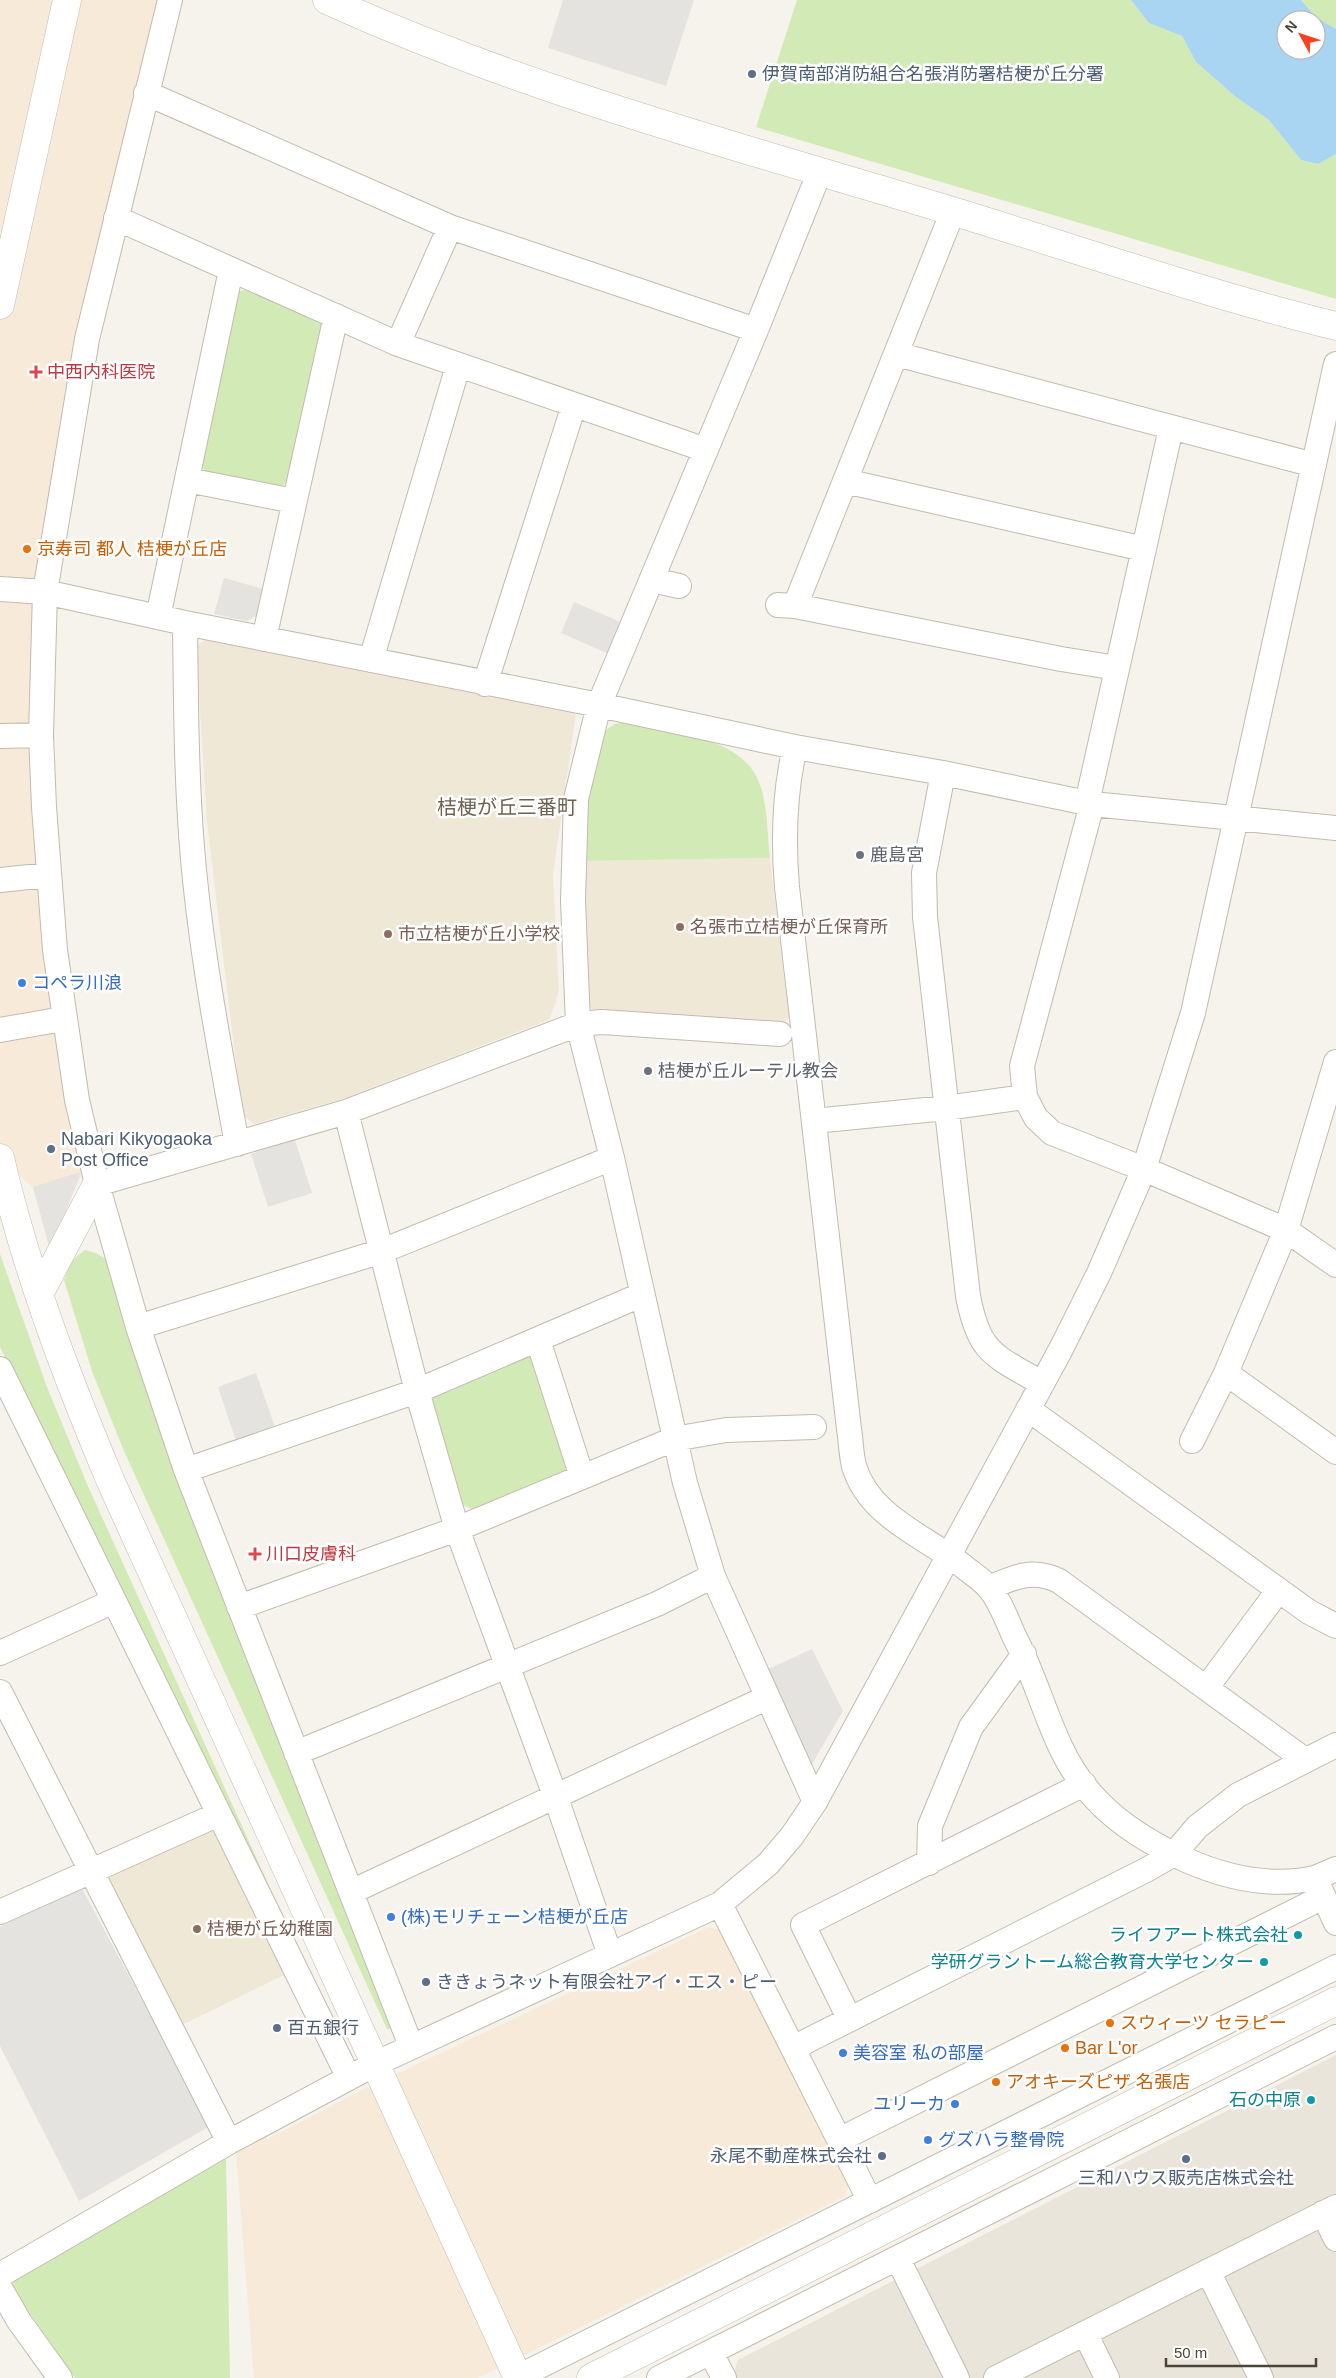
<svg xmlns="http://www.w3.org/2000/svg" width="1336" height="2378" viewBox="0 0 1336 2378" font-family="Arial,'Noto Sans JP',sans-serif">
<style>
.residential{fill:#eae5da}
.commercial{fill:#f7ead8}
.education{fill:#efe8d6}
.green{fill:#d2eab5}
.parking{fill:#e5e3e0}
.water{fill:#a9d4f2;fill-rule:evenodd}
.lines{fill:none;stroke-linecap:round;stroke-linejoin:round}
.minor-casing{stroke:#c2bbae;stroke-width:26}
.tertiary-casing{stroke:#c2bbae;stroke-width:29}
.minor{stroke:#fff;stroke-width:24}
.tertiary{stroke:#fff;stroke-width:28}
.service-dot{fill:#5c6f8a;stroke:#fff;stroke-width:2}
.health-dot{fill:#e0444e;stroke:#fff;stroke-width:2}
.food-dot{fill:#e8710a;stroke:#fff;stroke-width:2}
.worship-dot{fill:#6b7280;stroke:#fff;stroke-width:2}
.education-dot{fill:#8d6e63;stroke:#fff;stroke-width:2}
.shop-dot{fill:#3f7fe0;stroke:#fff;stroke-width:2}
.culture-dot{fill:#0f9aa8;stroke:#fff;stroke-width:2}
.labels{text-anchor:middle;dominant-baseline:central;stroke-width:5;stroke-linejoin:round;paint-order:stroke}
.service-label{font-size:18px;fill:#4e5e75;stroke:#fff;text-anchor:start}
.health-label{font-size:18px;fill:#be3a42;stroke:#fff;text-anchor:start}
.food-label{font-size:18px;fill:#c56008;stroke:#fff;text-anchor:start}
.worship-label{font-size:18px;fill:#5b616d;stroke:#fff;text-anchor:start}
.education-label{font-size:18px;fill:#785e54;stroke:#fff;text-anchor:start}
.shop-label{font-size:18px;fill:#366cbe;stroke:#fff;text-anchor:start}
.culture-label{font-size:18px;fill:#0d838f;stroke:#fff;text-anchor:end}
.quarter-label{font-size:20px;fill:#6e6250;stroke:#fff}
</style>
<rect width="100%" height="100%" fill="#f6f3ec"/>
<!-- residential -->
<path class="residential" d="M 1336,2055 L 1336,2378 L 736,2378 L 734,2373 L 738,2360 Z"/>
<!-- commercial -->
<path class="commercial" d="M 0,0 L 160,0 L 59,425 L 43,567 L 37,600 L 83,1170 L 50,1250 L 33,1187 L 0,1160 Z
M 709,1927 L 723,1931 L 849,2185 L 845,2196 L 478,2378 L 254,2378 L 236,2153 L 264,2136 L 268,2139 L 356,2093 Z"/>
<!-- education -->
<path class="education" d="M 208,638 L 576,712 L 553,875 L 559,992 L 549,1020 L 339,1100 L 254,1124 L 242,1114 L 207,822 L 196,647 Z
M 770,858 L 789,1018 L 779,1027 L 600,1015 L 588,1006 L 581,861 Z
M 205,1830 L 217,1832 L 286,1974 L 180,2026 L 105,1884 L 111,1873 Z"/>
<!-- green -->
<path class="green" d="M 797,0 L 1131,0 L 1149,23 L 1182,36 L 1196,62 L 1236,97 L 1269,120 L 1301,160 L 1317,164 L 1336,154 L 1336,299 L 756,127 Z
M 1301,0 L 1336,0 L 1336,29 L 1316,17 Z
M 250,288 L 319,319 L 324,333 L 291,479 L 279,488 L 208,475 L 199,462 L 235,293 Z
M 624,722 C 666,731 742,736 759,782 C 768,805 767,834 770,858 L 581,861 L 589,790 L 604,731 L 615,724 Z
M 85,1250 L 96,1253 L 112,1263 L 393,2028 L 387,2029 L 124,1451 L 92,1371 L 64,1280 L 71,1261 Z
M 0,1254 L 47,1387 L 87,1484 L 334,2029 L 0,1347 Z
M 526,1355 L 538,1360 L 570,1462 L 564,1472 L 475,1511 L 460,1503 L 431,1402 L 437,1392 Z
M 226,2159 L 230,2378 L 75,2378 L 13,2289 L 14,2279 Z"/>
<!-- parking -->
<path class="parking" d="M 563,0 L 694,0 L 666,86 L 548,48 Z
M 224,578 L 267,590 L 261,613 L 247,621 L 214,614 Z
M 574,602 L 623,623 L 609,654 L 561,633 Z
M 295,1140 L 312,1193 L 268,1207 L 251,1154 Z
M 80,1172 L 79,1178 L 50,1250 L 33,1187 Z
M 256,1373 L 275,1427 L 236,1441 L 218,1387 Z
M 812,1649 L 843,1711 L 808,1771 L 766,1670 Z
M 80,1885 L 210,2126 L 79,2201 L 0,2046 L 0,1927 Z"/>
<!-- water -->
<path class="water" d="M 1131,0 L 1301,0 L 1316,17 L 1336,29 L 1336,154 L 1318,164 L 1301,160 L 1269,120 L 1236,97 L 1196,62 L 1182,36 L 1149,23 ZM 1286,20 L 1316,20 L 1316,50 L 1286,50 Z"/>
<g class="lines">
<defs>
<path id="minor" d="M 170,0 L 87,339 L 45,592 L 41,735 L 44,807 L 55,950 L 77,1100 L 97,1184 L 138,1327 L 186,1470 L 411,2046
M 146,93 L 450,227 L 756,330
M 116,218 L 398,344 L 706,450
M 398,344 L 450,227
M 896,354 L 1314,465
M 187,480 L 294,501
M 845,481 L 1144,549
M 652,580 L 679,586
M 0,589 L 45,592 L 185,623 L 599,705 L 795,747 L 943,773 L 1092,804 L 1336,828
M 778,605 L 795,606 L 1061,659 L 1117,668
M 795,606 L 953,211
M 158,617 L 231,270
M 185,623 C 186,698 186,773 192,847 C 200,947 219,1046 237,1144
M 264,639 L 336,316
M 371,660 L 458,366
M 485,684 L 574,405
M 0,736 L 41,735
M 795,747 C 784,794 783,839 787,887 L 849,1429 C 851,1441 851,1454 854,1466 C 869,1517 925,1536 963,1566 C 971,1573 983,1580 989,1588 C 1000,1600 1008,1623 1015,1638 C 1034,1674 1044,1713 1062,1750 C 1088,1804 1132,1835 1186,1860 C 1227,1878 1270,1888 1315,1878
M 943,773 L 924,873 L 925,917 L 968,1296 C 979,1354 994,1355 1041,1383
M 1087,803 L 1171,428
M 1092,804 L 1022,1066 L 1025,1097 L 1036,1118 L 1052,1133 L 1144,1169 L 1286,1230 L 1336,1265
M 0,880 L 48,875
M 0,1030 L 63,1019
M 346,1112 L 417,1391 L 457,1529 L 556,1798 L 610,1955
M 814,1121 L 946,1108 L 1025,1097
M 97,1184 L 346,1112 L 578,1024 L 602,1022 L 780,1034
M 138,1327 L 382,1251 L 612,1158
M 538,1340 L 582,1477
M 0,1369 L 349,2078
M 1226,1373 L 1336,1452
M 1028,1409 L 1309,1612 L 1336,1626
M 1192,1441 L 1226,1373 L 1286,1230 L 1336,1062
M 186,1470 L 417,1391 L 641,1295
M 989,1588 C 1014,1577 1033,1568 1059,1581 L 1305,1760
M 239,1607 L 457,1529 L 674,1439 L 726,1430 L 814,1427
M 0,1653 L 114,1601
M 1207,1687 L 1278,1591
M 0,1692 L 229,2142
M 296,1753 L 657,1604 L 713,1576
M 815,1802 L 713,1576 L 685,1483 L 612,1158 L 578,1024 L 573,901 L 576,799 L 599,705 L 756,330 L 820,171
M 929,1863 L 930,1826 L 971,1727 L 1024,1654
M 1336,1869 L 1315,1878 L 1336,1923
M 351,1892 L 766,1698
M 720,1904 L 870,2201
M 0,1912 L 219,1814
M 849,2018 L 803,1925 L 1084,1784
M 793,2048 L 1146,1870 L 1174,1854 L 1197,1827 L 1238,1795 L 1336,1745
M 839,2140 L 1323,1897
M 1323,2213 L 1336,2239
M 898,2259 L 957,2378
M 1208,2271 L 1261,2378
M 0,2275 L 229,2142 L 375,2064 L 720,1904 L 768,1864 L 792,1836 L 815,1802 L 1061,1349 L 1099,1273 L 1144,1169 L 1193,1013 L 1336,364
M 0,2288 L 19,2321 L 60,2378
M 1085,2333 L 1107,2378
M 711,2353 L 724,2378
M 518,2377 L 1336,1967
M 659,2378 L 1336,2037
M 996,2378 L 1336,2207"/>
<path id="tertiary" d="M 327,0 C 520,88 729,144 932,205 C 1066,245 1201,293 1336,326
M 0,305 L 67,0
M 0,1158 C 26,1270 66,1375 111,1482 L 518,2378
M 39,1294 L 97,1184
M 591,2378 L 1336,2001"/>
</defs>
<!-- minor casing -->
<use href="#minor" class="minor-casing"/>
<!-- tertiary casing -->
<use href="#tertiary" class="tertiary-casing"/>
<!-- minor -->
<use href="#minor" class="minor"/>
<!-- tertiary -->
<use href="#tertiary" class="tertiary"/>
</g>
<!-- markers -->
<g class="service-dot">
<circle cx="752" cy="74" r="5"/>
<circle cx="51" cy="1149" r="5"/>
<circle cx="426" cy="1982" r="5"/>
<circle cx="277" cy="2028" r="5"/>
<circle cx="882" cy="2156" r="5"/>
<circle cx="1186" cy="2159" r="5"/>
</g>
<g class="health-dot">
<path d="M33.5 364.5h5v5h5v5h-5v5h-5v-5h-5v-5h5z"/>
<path d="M252.5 1546.5h5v5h5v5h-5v5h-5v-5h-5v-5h5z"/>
</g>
<g class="food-dot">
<circle cx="27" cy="549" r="5"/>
<circle cx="1110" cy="2023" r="5"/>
<circle cx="1065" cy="2048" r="5"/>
<circle cx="996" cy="2082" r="5"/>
</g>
<g class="worship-dot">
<circle cx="860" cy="855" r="5"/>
<circle cx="648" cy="1071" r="5"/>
</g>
<g class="education-dot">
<circle cx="680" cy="927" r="5"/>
<circle cx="388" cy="934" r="5"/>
<circle cx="197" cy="1929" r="5"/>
</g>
<g class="shop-dot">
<circle cx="22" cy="983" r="5"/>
<circle cx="391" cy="1917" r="5"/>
<circle cx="843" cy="2053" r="5"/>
<circle cx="955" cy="2104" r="5"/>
<circle cx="928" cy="2140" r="5"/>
</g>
<g class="culture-dot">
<circle cx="1298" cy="1935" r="5"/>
<circle cx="1264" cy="1962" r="5"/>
<circle cx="1311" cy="2100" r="5"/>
</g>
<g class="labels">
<!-- service labels -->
<g class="service-label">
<text x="762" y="74">伊賀南部消防組合名張消防署桔梗が丘分署</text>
<text x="61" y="1139">Nabari Kikyogaoka<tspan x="61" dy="21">Post Office</tspan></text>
<text x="436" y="1982">ききょうネット有限会社アイ・エス・ピー</text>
<text x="287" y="2028">百五銀行</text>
<text x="872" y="2156" text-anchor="end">永尾不動産株式会社</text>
<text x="1186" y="2178" text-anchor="middle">三和ハウス販売店株式会社</text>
</g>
<!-- health labels -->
<g class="health-label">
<text x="47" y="372">中西内科医院</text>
<text x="266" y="1554">川口皮膚科</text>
</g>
<!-- food labels -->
<g class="food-label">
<text x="37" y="549">京寿司 都人 桔梗が丘店</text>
<text x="1120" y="2023">スウィーツ セラピー</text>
<text x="1075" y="2048">Bar L'or</text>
<text x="1006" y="2082">アオキーズピザ 名張店</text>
</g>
<!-- worship labels -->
<g class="worship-label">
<text x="870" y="855">鹿島宮</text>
<text x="658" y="1071">桔梗が丘ルーテル教会</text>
</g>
<!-- education labels -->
<g class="education-label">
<text x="690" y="927">名張市立桔梗が丘保育所</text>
<text x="398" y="934">市立桔梗が丘小学校</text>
<text x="207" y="1929">桔梗が丘幼稚園</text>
</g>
<!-- shop labels -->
<g class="shop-label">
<text x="32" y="983">コペラ川浪</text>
<text x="401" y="1917">(株)モリチェーン桔梗が丘店</text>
<text x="853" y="2053">美容室 私の部屋</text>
<text x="945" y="2104" text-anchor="end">ユリーカ</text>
<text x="938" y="2140">グズハラ整骨院</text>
</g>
<!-- culture labels -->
<g class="culture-label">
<text x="1288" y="1935">ライフアート株式会社</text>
<text x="1254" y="1962">学研グラントーム総合教育大学センター</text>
<text x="1301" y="2100">石の中原</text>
</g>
<!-- quarter labels -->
<g class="quarter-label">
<text x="507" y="807">桔梗が丘三番町</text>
</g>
</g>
<!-- north arrow -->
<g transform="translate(1301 35) rotate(310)"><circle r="24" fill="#ffffff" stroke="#b7b4b0"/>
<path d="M0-4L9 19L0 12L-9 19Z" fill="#fc3f1d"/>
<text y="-8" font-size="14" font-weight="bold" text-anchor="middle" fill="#4b4439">N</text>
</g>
<!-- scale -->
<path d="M1166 2358v8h150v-8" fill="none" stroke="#4b4439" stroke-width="2.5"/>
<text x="1174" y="2358" font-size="15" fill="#4b4439" stroke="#ffffff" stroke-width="4" paint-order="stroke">50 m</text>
</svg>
